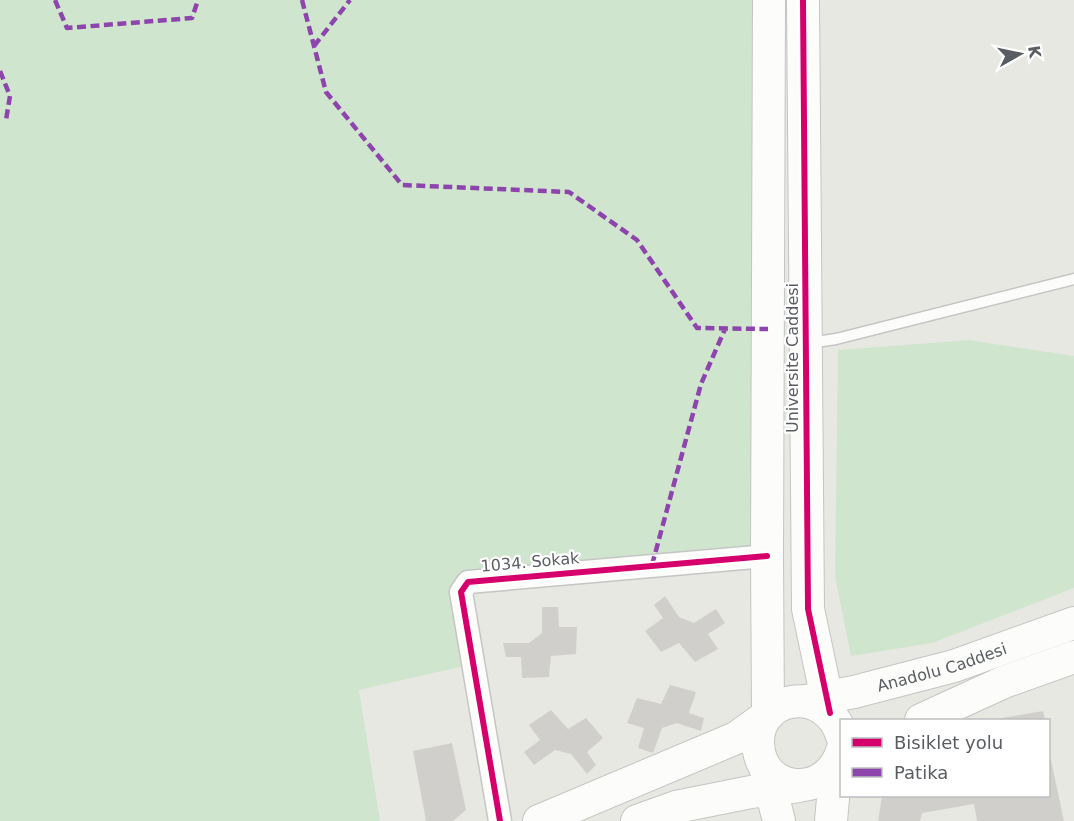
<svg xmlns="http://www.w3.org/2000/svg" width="1074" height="821" viewBox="0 0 1074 821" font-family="'DejaVu Sans',sans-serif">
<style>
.green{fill:#d0e5ce}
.building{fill:#d0cfcc}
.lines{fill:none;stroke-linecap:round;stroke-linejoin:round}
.lane-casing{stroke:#c5c5c5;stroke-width:13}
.street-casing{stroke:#c5c5c5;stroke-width:25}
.secondary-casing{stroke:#c4c5c3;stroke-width:34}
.lane{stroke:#fcfcfb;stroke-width:10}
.street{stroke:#fcfcfb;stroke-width:22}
.secondary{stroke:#fcfcfb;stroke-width:32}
.quiet{stroke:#8e44ad;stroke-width:4.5;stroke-dasharray:9 4.5;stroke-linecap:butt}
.cycleway-casing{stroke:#fff;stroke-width:10}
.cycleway{stroke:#d6006c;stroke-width:6}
.labels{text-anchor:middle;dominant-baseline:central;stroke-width:4.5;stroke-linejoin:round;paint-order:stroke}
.street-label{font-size:16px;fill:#595c60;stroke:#fff}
</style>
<rect width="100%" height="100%" fill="#e8e8e3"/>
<!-- green -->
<path class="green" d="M 0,0 L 769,0 L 767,556 L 468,582 L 473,664 L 359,690 L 380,821 L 0,821 Z
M 969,340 L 1074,356 L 1074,588 L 932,643 L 851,656 L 835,576 L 838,350 Z"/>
<!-- building -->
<path class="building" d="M 665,596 L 679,617 L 694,623 L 716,609 L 725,623 L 708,634 L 718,649 L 695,662 L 679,643 L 661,652 L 645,631 L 663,618 L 654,605 Z
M 542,607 L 558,607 L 559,627 L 577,627 L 576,654 L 551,656 L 549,677 L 522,678 L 521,657 L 506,657 L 503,643 L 529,643 L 542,633 Z
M 670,685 L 696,692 L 689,713 L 704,718 L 701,731 L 677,723 L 662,728 L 653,753 L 638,748 L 644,728 L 627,723 L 637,698 L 661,704 Z
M 551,710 L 568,729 L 586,718 L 603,738 L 587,752 L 596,765 L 587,774 L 571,754 L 555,750 L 534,765 L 524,752 L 540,740 L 529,725 Z
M 1043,711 L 1045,720 L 997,720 L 997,719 Z
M 452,743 L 466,810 L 453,821 L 426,821 L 413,751 Z
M 1048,746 L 1064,821 L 977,821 L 974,804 L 922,813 L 920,821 L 878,821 L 882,796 L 1048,796 Z"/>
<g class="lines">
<defs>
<path id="lane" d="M 809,343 L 836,339 L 1074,279"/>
<path id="street" d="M 500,821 L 461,592 L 468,582 L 767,556"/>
<g id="secondary">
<path d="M 803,0 L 808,609 L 830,713"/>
<path id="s1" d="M 806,701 L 854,692 L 954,666 L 1074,623"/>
<path d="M 921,720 L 1004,682 L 1074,657"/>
<path d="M 842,736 C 826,684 757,694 758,743 C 760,795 827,800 842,751"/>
<path d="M 766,770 L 779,821"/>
<path d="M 539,821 L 736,738 L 768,715 L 767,556 L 769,0"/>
<path d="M 637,821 L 676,807 L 751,792 L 799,786"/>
<path d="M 831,821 L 836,765 L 842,762"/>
</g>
</defs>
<!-- lane casing -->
<use href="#lane" class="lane-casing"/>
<!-- street casing -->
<use href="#street" class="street-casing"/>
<!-- secondary casing -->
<use href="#secondary" class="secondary-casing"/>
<!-- lane -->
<use href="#lane" class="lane"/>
<!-- street -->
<use href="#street" class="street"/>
<!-- secondary -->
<use href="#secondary" class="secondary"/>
<!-- quiet -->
<path class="quiet" d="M 55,0 L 67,28 L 192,18 L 198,0
M 302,0 L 326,92 L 402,185 L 569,192 L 637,240 L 697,328 L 768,329
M 314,46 L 350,0
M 0,71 L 10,96 L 6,120
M 652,565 L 701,384 L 725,329"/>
<defs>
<path id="cycleway" d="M 803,0 L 808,609 L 830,713
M 500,821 L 461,592 L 468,582 L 767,556"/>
</defs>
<!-- cycleway casing -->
<use href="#cycleway" class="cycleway-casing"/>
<!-- cycleway -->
<use href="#cycleway" class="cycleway"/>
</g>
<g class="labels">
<!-- street labels -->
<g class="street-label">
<text transform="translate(792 358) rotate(-90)">Universite Caddesi</text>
<text transform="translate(530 562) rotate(-5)">1034. Sokak</text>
<text stroke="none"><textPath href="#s1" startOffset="140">Anadolu Caddesi</textPath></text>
</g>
</g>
<!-- legend -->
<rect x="840" y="719" width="210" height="78" fill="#ffffff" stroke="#bdbebf" stroke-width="1.5"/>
<rect x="852" y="738" width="30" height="9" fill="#d6006c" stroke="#bdbebf" stroke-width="1.5"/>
<text x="894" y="749" font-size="18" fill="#595c60">Bisiklet yolu</text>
<rect x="852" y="768" width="30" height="9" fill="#8e44ad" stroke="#bdbebf" stroke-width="1.5"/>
<text x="894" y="779" font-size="18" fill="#595c60">Patika</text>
<!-- north arrow -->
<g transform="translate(1020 54) rotate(81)" stroke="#ffffff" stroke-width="4.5" paint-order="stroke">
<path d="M0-4.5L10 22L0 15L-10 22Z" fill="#595c60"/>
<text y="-9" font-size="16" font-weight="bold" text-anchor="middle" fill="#595c60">K</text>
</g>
</svg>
